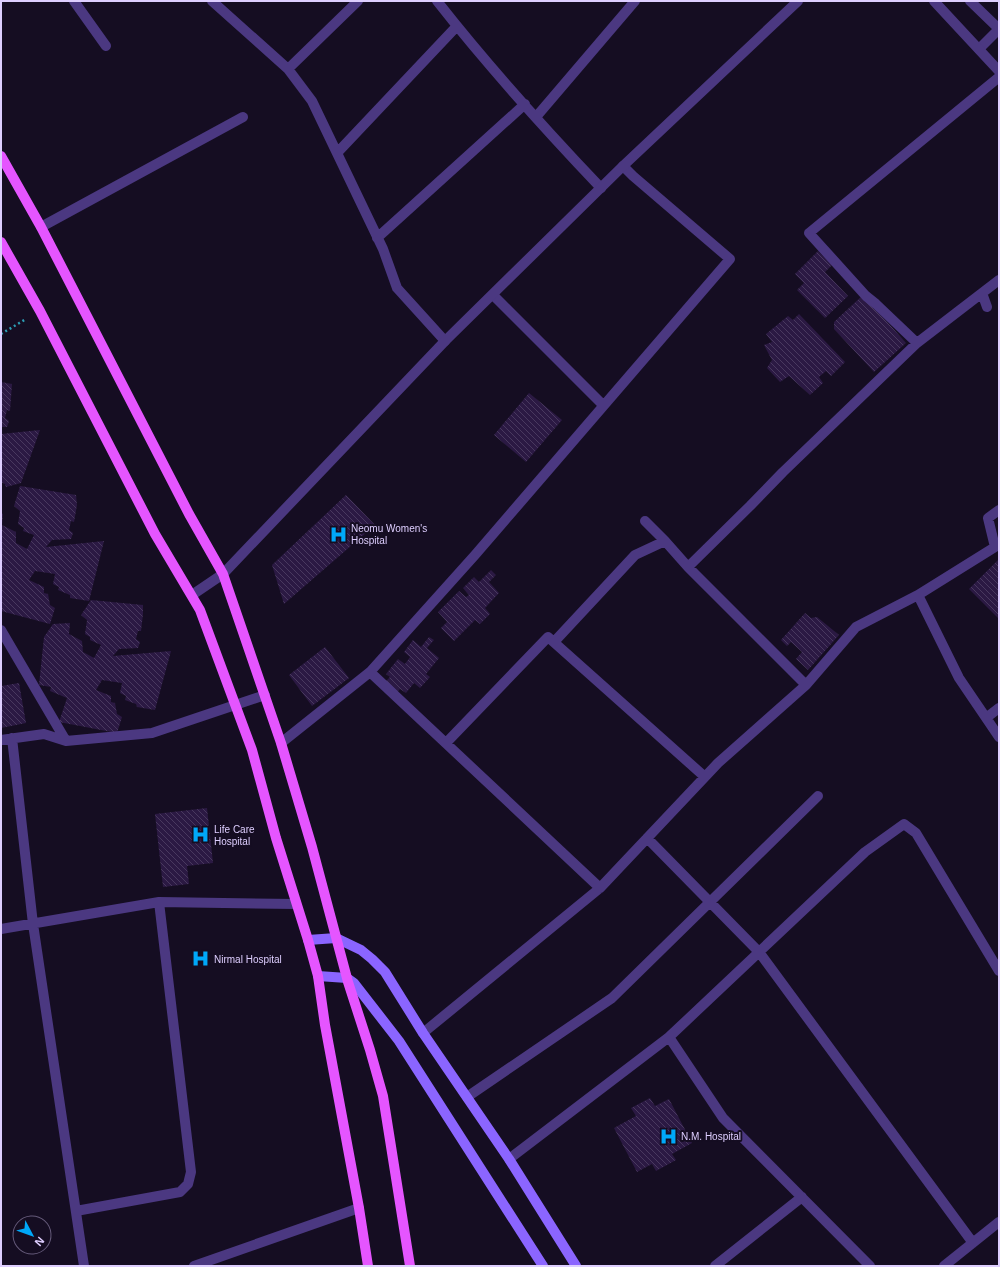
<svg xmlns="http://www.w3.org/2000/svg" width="1000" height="1267" viewBox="0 0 1000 1267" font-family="Helvetica,sans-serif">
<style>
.building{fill:url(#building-back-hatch)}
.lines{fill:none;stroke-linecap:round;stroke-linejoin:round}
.path{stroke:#2d9eb4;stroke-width:2.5;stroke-dasharray:2 3;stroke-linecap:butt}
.service{stroke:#4b3881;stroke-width:10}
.minor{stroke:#4b3881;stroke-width:10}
.tertiary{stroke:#4b3881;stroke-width:10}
.secondary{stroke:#8b65ff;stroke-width:10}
.primary{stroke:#e555ff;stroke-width:10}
.labels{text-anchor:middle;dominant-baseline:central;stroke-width:4;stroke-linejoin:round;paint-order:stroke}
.poi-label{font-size:10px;fill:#deceff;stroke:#150d22;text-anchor:start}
</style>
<defs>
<pattern id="building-back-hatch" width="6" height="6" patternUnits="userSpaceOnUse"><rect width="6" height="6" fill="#2b1943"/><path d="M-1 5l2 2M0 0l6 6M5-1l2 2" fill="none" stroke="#49395f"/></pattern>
</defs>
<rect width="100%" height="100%" fill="#150d22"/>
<!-- building -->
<path class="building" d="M 818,251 L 832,265 L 825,272 L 848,296 L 825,318 L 797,290 L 804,283 L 795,274 Z
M 863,295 L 906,343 L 874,372 L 834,329 L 834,322 Z
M 799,314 L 845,362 L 831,376 L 826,371 L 819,377 L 823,383 L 810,395 L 789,376 L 780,382 L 767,368 L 772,360 L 764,345 L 772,342 L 766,334 L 788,316 L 793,320 Z
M 1,382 L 12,384 L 10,411 L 7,410 L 5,418 L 9,421 L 7,427 L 1,427 Z
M 529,393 L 562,420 L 526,462 L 494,435 Z
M 40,430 L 21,483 L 6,487 L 5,484 L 1,482 L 1,434 Z
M 20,486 L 76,495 L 77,505 L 74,522 L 71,521 L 69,530 L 73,533 L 71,539 L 52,540 L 46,547 L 104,541 L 89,601 L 70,598 L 70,595 L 58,590 L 59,587 L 53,584 L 55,574 L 35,571 L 29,580 L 44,587 L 44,593 L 48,594 L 50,605 L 55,608 L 50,624 L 1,611 L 1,513 L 3,514 L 2,525 L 16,532 L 16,543 L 27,549 L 34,535 L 23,531 L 24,528 L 18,524 L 20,511 L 14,506 Z
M 346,495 L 375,525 L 284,604 L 272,565 Z
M 999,559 L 999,619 L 969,589 Z
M 491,570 L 496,575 L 489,582 L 499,593 L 485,608 L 490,614 L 480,624 L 475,620 L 454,641 L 441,628 L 447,622 L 438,612 L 459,591 L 466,597 L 469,595 L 463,588 L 474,577 L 479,582 Z
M 91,600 L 143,605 L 143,614 L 141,631 L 138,631 L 136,639 L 140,642 L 138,648 L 119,649 L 113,656 L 171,651 L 155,710 L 137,707 L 136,704 L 125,700 L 126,696 L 120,693 L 122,683 L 102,680 L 96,690 L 111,696 L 111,702 L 115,703 L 117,714 L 122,717 L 117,733 L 59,722 L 67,698 L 50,691 L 51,687 L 39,685 L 44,637 L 53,624 L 70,623 L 69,634 L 82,641 L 83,652 L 94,658 L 101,645 L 90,640 L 90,637 L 85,634 L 87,620 L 81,615 Z
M 805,613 L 811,618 L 817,617 L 839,635 L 808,670 L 796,659 L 802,652 L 791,642 L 787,646 L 781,640 Z
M 429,637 L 434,640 L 427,648 L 439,658 L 426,674 L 430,677 L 420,688 L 414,683 L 406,693 L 400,689 L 396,694 L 384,683 L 390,677 L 386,674 L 398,659 L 405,664 L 410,657 L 404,652 L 413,640 L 421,647 Z
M 325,647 L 349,678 L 312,706 L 289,675 Z
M 19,683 L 26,723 L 1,728 L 1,686 Z
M 207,808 L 213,863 L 187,866 L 189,884 L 163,887 L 155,814 Z
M 650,1098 L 655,1106 L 669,1099 L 692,1143 L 672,1154 L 676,1160 L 656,1171 L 652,1164 L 637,1172 L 614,1128 L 636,1116 L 631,1108 Z"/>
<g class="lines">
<!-- path -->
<path class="path" d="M 1,334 L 26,319"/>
<!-- service -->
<path class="service" d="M 979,49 L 999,29
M 41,227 L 243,117"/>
<!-- minor -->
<path class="minor" d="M 74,1 L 106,46
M 212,1 L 288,69 L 312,101 L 383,249 L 397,288 L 445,341
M 437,1 C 488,66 544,128 601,188
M 288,69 L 358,1
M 536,117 L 635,1
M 337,153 L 457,26
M 377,238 L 525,104
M 982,293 L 987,307
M 493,295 L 603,405
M 917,343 L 876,304 L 866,296 L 809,233 L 999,77
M 999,510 L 988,518 L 995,547 L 918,595 L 959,678 L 999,737
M 645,521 L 665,541 L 688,567 L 806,685
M 688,567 L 750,506 L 783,472 L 917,343 L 999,280
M 1,630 L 66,741
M 554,642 L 635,555 L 665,541
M 370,672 L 600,888
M 986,718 L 999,708
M 12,738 L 33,924 L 84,1266
M 1,740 L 44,734 L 66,741 L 152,733 L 265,695
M 281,743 L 370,672 L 475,555 L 730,259 L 633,176 L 623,166
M 446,743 L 548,637 L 705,777
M 647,838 L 759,952 L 973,1243
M 1,929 L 159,902 L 296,904
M 423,1033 L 600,888 L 718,763 L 806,685 L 856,627 L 918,595
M 669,1037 L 865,852 L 904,824 L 916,833 L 999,971
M 467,1097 L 612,998 L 818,796
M 509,1159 L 669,1037 L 723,1118 L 870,1266
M 76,1211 L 180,1192 L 188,1184 L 191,1172 L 159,902
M 194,1266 L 359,1208
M 715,1266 L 802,1197
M 944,1266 L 999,1222"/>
<!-- tertiary -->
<path class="tertiary" d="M 934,1 L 999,71
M 970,1 L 999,29
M 192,595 L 223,574 L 445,341 L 623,166 L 798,1"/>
<!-- secondary -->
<path class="secondary" d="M 308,940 L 336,938 L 361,950 L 372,959 L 385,972 L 423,1033 L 509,1159 L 576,1266
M 318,976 L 347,978 L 354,983 L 399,1041 L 543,1266"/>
<!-- primary -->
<path class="primary" d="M 1,156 L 41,227 L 189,514 L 223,574 L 281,743 L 312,847 L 348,982 L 370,1050 L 383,1096 L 410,1266
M 1,242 L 40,311 L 155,534 L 200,610 L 252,750 L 276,838 L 308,940 L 318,976 L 325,1025 L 359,1208 L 368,1266"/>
</g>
<!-- icons -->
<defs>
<symbol id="hospital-bare" viewBox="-9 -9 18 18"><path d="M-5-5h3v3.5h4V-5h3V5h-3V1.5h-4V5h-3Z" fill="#00a8f9" stroke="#150d22" stroke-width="2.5" paint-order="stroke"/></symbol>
</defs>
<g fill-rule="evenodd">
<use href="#hospital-bare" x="326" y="522" width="25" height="25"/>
<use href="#hospital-bare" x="188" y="822" width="25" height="25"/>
<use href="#hospital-bare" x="188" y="946" width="25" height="25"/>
<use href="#hospital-bare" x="656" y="1124" width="25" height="25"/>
</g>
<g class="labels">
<!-- poi labels -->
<g class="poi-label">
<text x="351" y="528">Neomu Women's<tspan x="351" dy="12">Hospital</tspan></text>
<text x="214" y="829">Life Care<tspan x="214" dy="12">Hospital</tspan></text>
<text x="214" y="959">Nirmal Hospital</text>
<text x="681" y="1136">N.M. Hospital</text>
</g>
</g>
<!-- border -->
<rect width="1000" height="1267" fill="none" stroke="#deceff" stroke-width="4"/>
<!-- north arrow -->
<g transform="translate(32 1235) rotate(131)"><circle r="19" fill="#150d22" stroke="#655a7a"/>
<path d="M0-3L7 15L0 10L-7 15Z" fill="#00a8f9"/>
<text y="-6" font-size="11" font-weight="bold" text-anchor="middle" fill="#deceff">N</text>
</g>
</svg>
